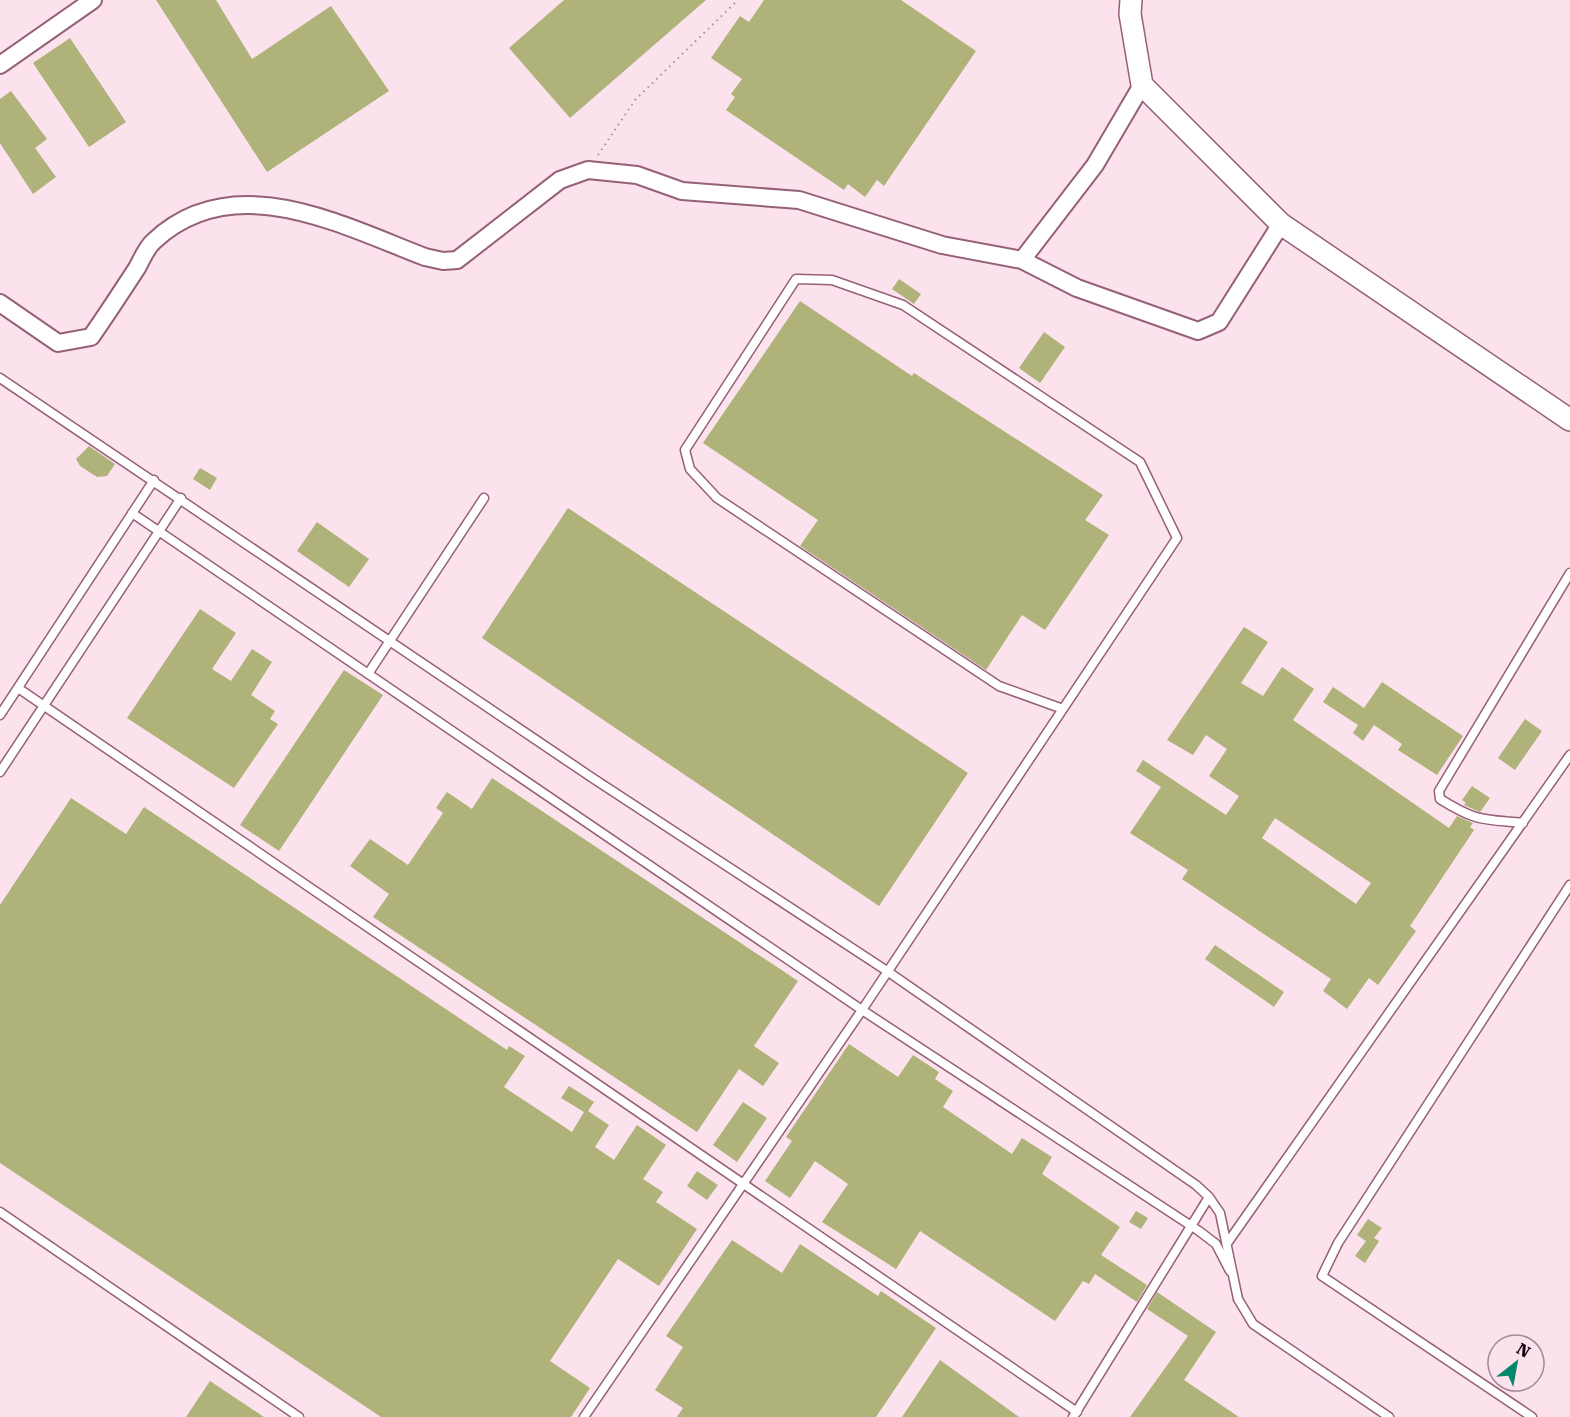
<svg xmlns="http://www.w3.org/2000/svg" width="1570" height="1417" viewBox="0 0 1570 1417" font-family="'Roboto Serif',serif">
<style>
.building{fill:#afb37a;fill-rule:evenodd}
.lines{fill:none;stroke-linecap:round;stroke-linejoin:round}
.service-casing{stroke:#966078;stroke-width:11}
.minor-casing{stroke:#966078;stroke-width:20}
.tertiary-casing{stroke:#966078;stroke-width:24}
.path{stroke:#a9929c;stroke-width:2;stroke-dasharray:1.5 4.5;stroke-linecap:butt}
.service{stroke:#fff;stroke-width:8}
.minor{stroke:#fff;stroke-width:16}
.tertiary{stroke:#fff;stroke-width:21}
</style>
<rect width="100%" height="100%" fill="#fbe2ec"/>
<!-- building -->
<path class="building" d="M 156,0 L 216,0 L 252,59 L 331,6 L 389,91 L 267,172 Z
M 564,0 L 706,0 L 570,118 L 509,48 Z
M 764,0 L 901,0 L 976,51 L 884,186 L 877,180 L 865,197 L 848,184 L 844,190 L 726,110 L 735,97 L 731,94 L 742,79 L 711,58 L 740,16 L 749,22 Z
M 70,38 L 126,122 L 89,147 L 33,63 Z
M 11,91 L 47,139 L 35,148 L 56,177 L 33,194 L 0,143 L 0,99 Z
M 899,279 L 921,294 L 914,304 L 892,289 Z
M 800,301 L 912,376 L 914,373 L 1103,495 L 1085,520 L 1109,535 L 1045,630 L 1022,615 L 986,670 L 800,546 L 818,520 L 703,443 Z
M 1044,332 L 1065,347 L 1040,383 L 1019,368 Z
M 89,446 L 115,464 L 107,476 L 97,477 L 80,466 L 76,459 Z
M 200,468 L 217,478 L 210,490 L 193,479 Z
M 568,508 L 968,773 L 879,906 L 482,638 Z
M 317,522 L 369,559 L 349,587 L 297,551 Z
M 200,609 L 236,633 L 212,669 L 231,681 L 252,649 L 272,662 L 251,695 L 275,711 L 270,719 L 278,724 L 234,788 L 127,718 Z
M 1244,627 L 1268,642 L 1241,683 L 1263,696 L 1282,667 L 1314,689 L 1293,720 L 1449,828 L 1457,816 L 1473,823 L 1470,827 L 1474,830 L 1410,926 L 1416,931 L 1378,985 L 1369,978 L 1347,1009 L 1323,991 L 1331,979 L 1182,879 L 1188,870 L 1130,833 L 1161,787 L 1136,771 L 1143,760 L 1226,815 L 1239,796 L 1209,776 L 1227,749 L 1206,735 L 1193,755 L 1167,740 ZM 1275,818 L 1371,883 L 1356,904 L 1262,838 Z
M 344,670 L 383,695 L 279,851 L 240,825 Z
M 1382,682 L 1463,736 L 1437,775 L 1398,750 L 1402,744 L 1374,725 L 1363,741 L 1353,733 L 1358,725 L 1323,702 L 1333,687 L 1364,708 Z
M 1525,719 L 1542,731 L 1515,770 L 1498,758 Z
M 492,778 L 798,981 L 754,1046 L 779,1063 L 763,1086 L 739,1069 L 697,1132 L 373,917 L 389,894 L 350,866 L 370,839 L 408,865 L 443,813 L 436,808 L 447,792 L 472,809 Z
M 1472,786 L 1490,798 L 1480,812 L 1464,805 L 1466,803 L 1462,800 Z
M 71,798 L 126,834 L 144,807 L 507,1050 L 509,1046 L 525,1056 L 504,1087 L 572,1132 L 584,1112 L 561,1098 L 569,1086 L 594,1102 L 588,1111 L 609,1125 L 595,1147 L 614,1160 L 637,1125 L 666,1145 L 643,1179 L 663,1192 L 656,1202 L 697,1229 L 659,1286 L 618,1259 L 550,1361 L 590,1388 L 571,1417 L 381,1417 L 0,1163 L 0,905 Z
M 1215,945 L 1284,992 L 1274,1007 L 1205,959 Z
M 849,1044 L 898,1077 L 913,1055 L 939,1072 L 935,1079 L 953,1091 L 943,1107 L 1012,1154 L 1022,1138 L 1052,1157 L 1042,1174 L 1120,1227 L 1101,1255 L 1147,1285 L 1137,1302 L 1095,1274 L 1089,1284 L 1083,1281 L 1055,1321 L 920,1231 L 896,1269 L 822,1222 L 848,1184 L 815,1161 L 790,1198 L 765,1181 L 792,1141 L 786,1137 Z
M 743,1102 L 767,1118 L 737,1162 L 713,1145 Z
M 697,1171 L 718,1185 L 707,1200 L 687,1186 Z
M 1136,1211 L 1148,1218 L 1141,1229 L 1129,1222 Z
M 1368,1219 L 1382,1228 L 1374,1238 L 1379,1241 L 1365,1263 L 1355,1256 L 1366,1241 L 1357,1235 Z
M 732,1240 L 782,1273 L 800,1244 L 878,1296 L 881,1291 L 936,1328 L 876,1417 L 677,1417 L 683,1408 L 655,1390 L 683,1347 L 666,1336 Z
M 1157,1292 L 1216,1332 L 1184,1380 L 1239,1417 L 1130,1417 L 1188,1336 L 1147,1309 Z
M 940,1360 L 1019,1417 L 902,1417 Z
M 210,1381 L 264,1417 L 186,1417 Z"/>
<g class="lines">
<defs>
<path id="service" d="M 0,378 L 591,777 L 887,971 L 1196,1185 L 1209,1197 L 1220,1213 L 1238,1299 L 1253,1324 L 1389,1417
M 132,513 L 862,1010 L 1199,1231 L 1216,1244 L 1230,1271
M 368,674 L 484,498
M 18,688 L 1077,1412
M 0,715 L 154,480
M 0,772 L 181,498
M 1523,823 C 1482,819 1477,822 1440,799 L 1439,791 L 1570,573
M 0,1212 L 299,1417
M 1228,1242 L 1570,755
M 584,1417 L 862,1010 L 1177,538 L 1140,462 L 903,305 L 832,280 L 796,279 L 685,450 L 690,469 L 717,498 L 999,686 L 1063,709
M 1073,1417 L 1209,1197
M 1532,1417 L 1322,1276 L 1338,1243 L 1570,885"/>
<path id="minor" d="M 0,65 L 93,0
M 1022,260 L 1095,165 L 1142,85
M 0,303 L 58,343 L 91,337 C 107,314 122,291 137,268 C 142,259 146,248 154,241 C 233,167 341,225 425,257 L 443,261 L 457,260 L 560,180 L 588,170 L 637,175 L 682,191 L 799,200 L 942,245 L 1022,260 L 1077,288 L 1198,331 L 1219,322 L 1281,224"/>
<path id="tertiary" d="M 1131,0 L 1130,14 L 1142,85 L 1281,224 L 1570,420"/>
</defs>
<!-- service casing -->
<use href="#service" class="service-casing"/>
<!-- minor casing -->
<use href="#minor" class="minor-casing"/>
<!-- tertiary casing -->
<use href="#tertiary" class="tertiary-casing"/>
<!-- path -->
<path class="path" d="M 598,155 L 635,100 L 738,0"/>
<!-- service -->
<use href="#service" class="service"/>
<!-- minor -->
<use href="#minor" class="minor"/>
<!-- tertiary -->
<use href="#tertiary" class="tertiary"/>
</g>
<!-- north arrow -->
<g transform="translate(1516 1363) rotate(31)"><circle r="28" fill="#fbe2ec" stroke="#a28b95" stroke-width="1.5"/>
<path d="M0-4.5L10 22L0 15L-10 22Z" fill="#02876a"/>
<text y="-9" font-size="16" font-weight="bold" text-anchor="middle" fill="#1c0812">N</text>
</g>
</svg>
